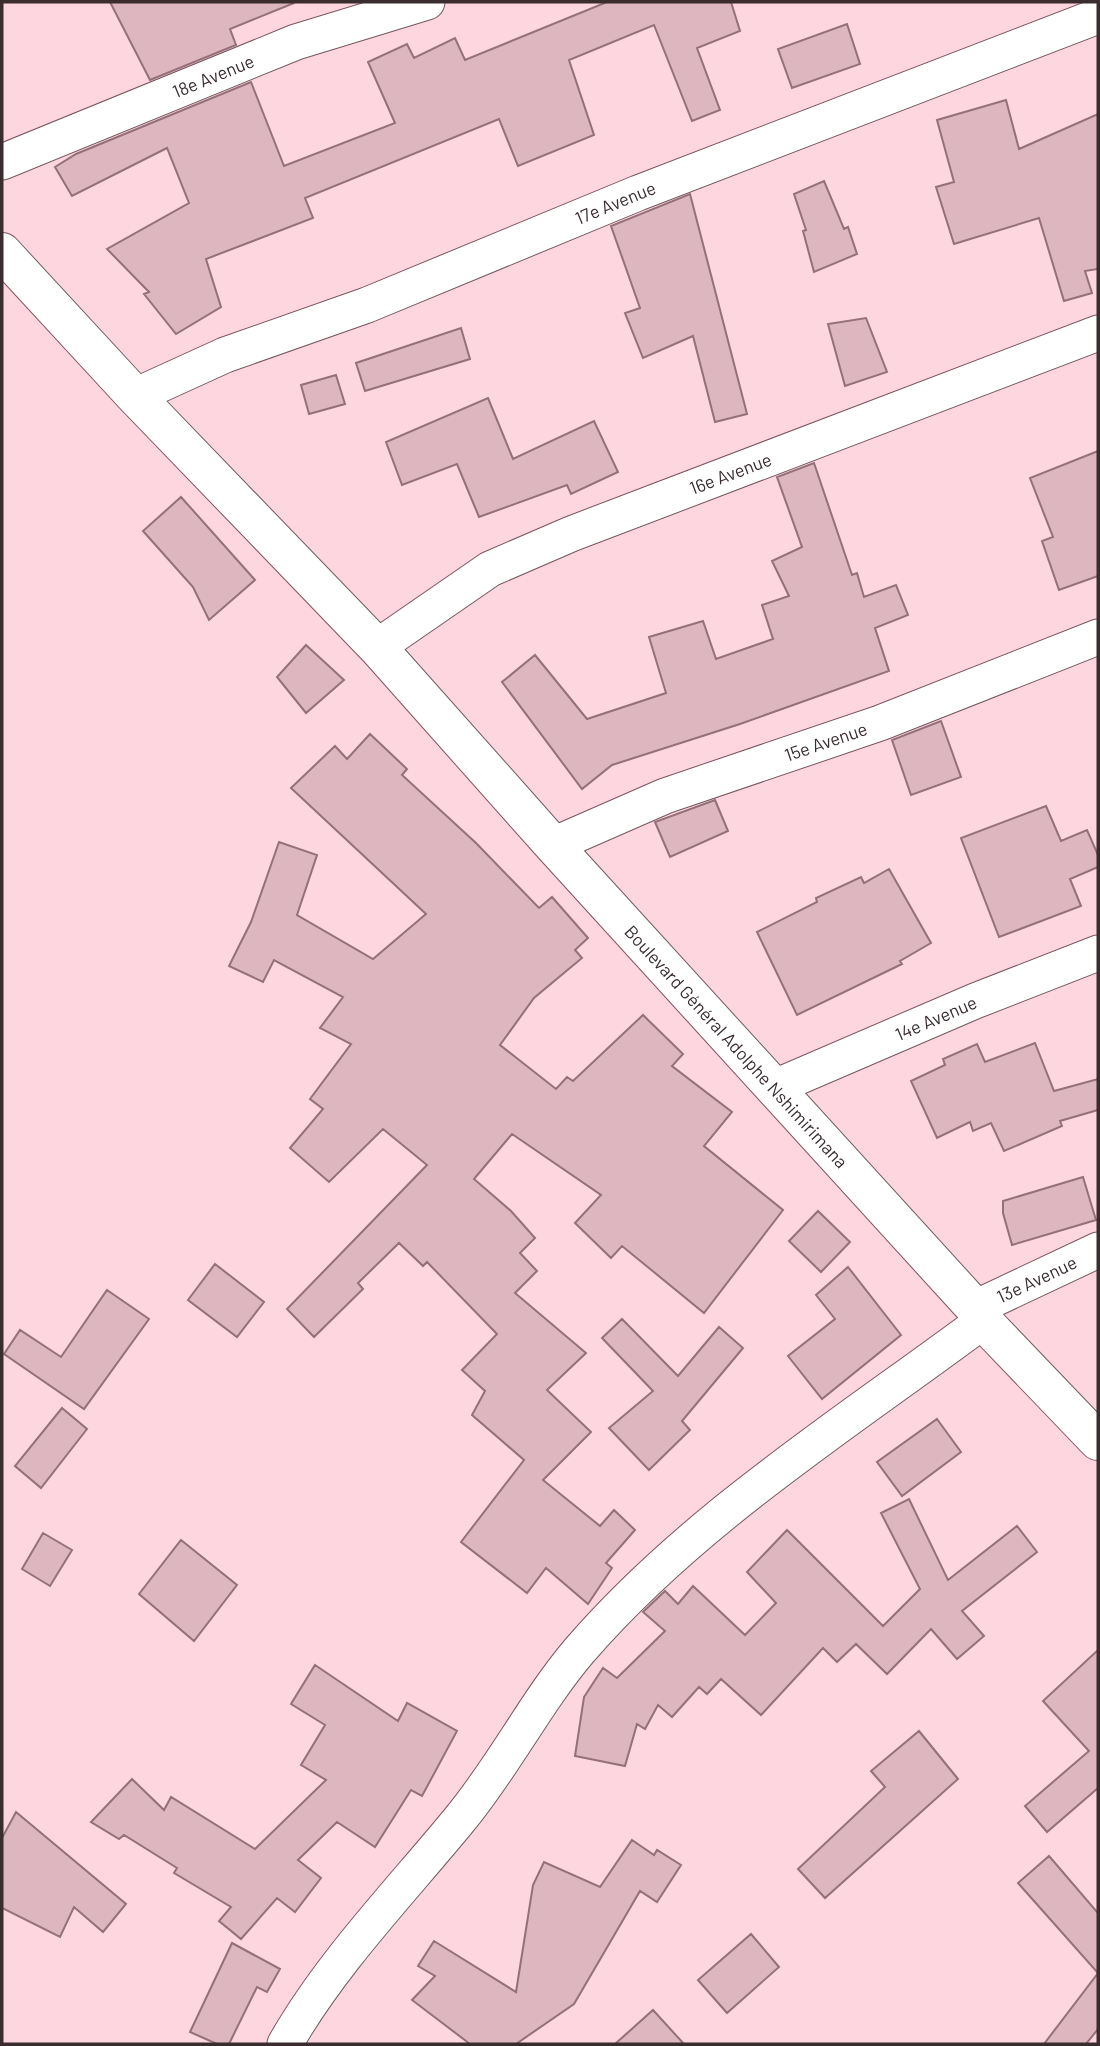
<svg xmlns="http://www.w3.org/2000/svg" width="1100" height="2046" viewBox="0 0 1100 2046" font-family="Barlow,sans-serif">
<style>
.building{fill:#ddb6bf;stroke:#947079;stroke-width:2}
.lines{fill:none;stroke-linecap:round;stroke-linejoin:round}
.minor-casing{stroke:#78565f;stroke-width:37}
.major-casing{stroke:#78565f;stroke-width:40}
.minor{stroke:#fff;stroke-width:35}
.major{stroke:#fff;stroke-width:38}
.labels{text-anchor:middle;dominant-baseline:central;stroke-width:5;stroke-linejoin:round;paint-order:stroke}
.street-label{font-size:18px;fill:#3b2c2f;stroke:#fbeaee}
</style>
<rect width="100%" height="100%" fill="#fed6df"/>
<!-- building -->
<path class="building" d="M 110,2 L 294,2 L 294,3 L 230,29 L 236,45 L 150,80 Z
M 607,2 L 731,2 L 740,31 L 697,48 L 720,110 L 692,121 L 654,25 L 569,60 L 594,135 L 518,166 L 499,119 L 305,198 L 313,218 L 206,259 L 221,307 L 176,334 L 144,294 L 149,292 L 107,249 L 189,203 L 167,148 L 72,196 L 55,167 L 76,154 L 251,82 L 284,166 L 395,123 L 368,62 L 407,44 L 414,58 L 455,38 L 465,60 Z
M 847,24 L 860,64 L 792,88 L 778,49 Z
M 1006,100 L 1019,149 L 1098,114 L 1098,269 L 1085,271 L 1092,293 L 1064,301 L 1039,218 L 954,244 L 936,187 L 954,182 L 937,120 Z
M 824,181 L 844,229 L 848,227 L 857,254 L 814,272 L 803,231 L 806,230 L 794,194 Z
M 690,194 L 747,414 L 715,422 L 693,336 L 643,358 L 625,313 L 640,308 L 611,226 Z
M 866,318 L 887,372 L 845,386 L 828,324 Z
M 461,328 L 470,359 L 365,391 L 356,363 Z
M 336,375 L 345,404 L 309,414 L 301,385 Z
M 488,398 L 513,459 L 594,421 L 618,472 L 571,494 L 567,485 L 479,517 L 457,464 L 402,485 L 386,442 Z
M 1098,451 L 1098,576 L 1059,590 L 1042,541 L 1053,537 L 1030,478 Z
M 814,463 L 852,575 L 857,573 L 864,597 L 896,585 L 908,615 L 875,628 L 889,671 L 740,724 L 612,765 L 582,789 L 502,682 L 535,655 L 587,719 L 666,693 L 649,637 L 703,621 L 716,659 L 773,639 L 762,605 L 789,596 L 772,561 L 802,547 L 777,477 Z
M 181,497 L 255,580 L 209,620 L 193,587 L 143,531 Z
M 306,645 L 344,680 L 306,713 L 277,677 Z
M 941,721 L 961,777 L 911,795 L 892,740 Z
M 370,734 L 407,769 L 402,775 L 476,843 L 539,908 L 552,897 L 588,938 L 575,950 L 582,958 L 534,998 L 500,1045 L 556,1089 L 567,1077 L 573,1081 L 643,1015 L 683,1054 L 672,1066 L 732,1112 L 704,1146 L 783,1210 L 704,1313 L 622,1246 L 611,1258 L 575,1223 L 601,1195 L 512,1134 L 474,1179 L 511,1211 L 535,1238 L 520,1253 L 537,1271 L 515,1293 L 586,1353 L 547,1390 L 591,1432 L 543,1480 L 600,1526 L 614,1510 L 635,1530 L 606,1563 L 612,1568 L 588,1604 L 546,1568 L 527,1593 L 461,1542 L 524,1460 L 472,1415 L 485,1391 L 462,1370 L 497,1334 L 427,1262 L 423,1266 L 399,1243 L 358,1283 L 363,1289 L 314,1337 L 287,1309 L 427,1165 L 383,1129 L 329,1182 L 290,1148 L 323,1109 L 310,1099 L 351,1044 L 320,1028 L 343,997 L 274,960 L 263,982 L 229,966 L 251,922 L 279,842 L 317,855 L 297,915 L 373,959 L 426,914 L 291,788 L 335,746 L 347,759 Z
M 715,800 L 728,831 L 670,857 L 655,822 Z
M 1046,806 L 1061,841 L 1087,830 L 1098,855 L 1098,867 L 1070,879 L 1081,906 L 999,937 L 961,838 Z
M 889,869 L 931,943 L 900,961 L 902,964 L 797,1015 L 757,932 L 817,902 L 816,898 L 861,877 L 864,883 Z
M 1035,1043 L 1054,1091 L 1098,1079 L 1098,1110 L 1060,1121 L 1062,1126 L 1004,1151 L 991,1123 L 973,1131 L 970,1122 L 937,1138 L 911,1081 L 945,1065 L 943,1059 L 977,1044 L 985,1062 Z
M 1083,1177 L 1096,1220 L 1012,1245 L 1003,1213 L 1003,1201 Z
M 818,1211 L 850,1242 L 821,1272 L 789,1241 Z
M 215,1264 L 264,1302 L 237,1337 L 188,1300 Z
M 848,1267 L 901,1335 L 822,1399 L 788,1356 L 835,1319 L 816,1295 Z
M 107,1290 L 149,1319 L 84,1409 L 4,1354 L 20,1330 L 61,1357 Z
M 622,1319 L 678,1376 L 719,1327 L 743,1348 L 682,1421 L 690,1430 L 649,1470 L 609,1428 L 653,1391 L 602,1338 Z
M 62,1408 L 87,1429 L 41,1488 L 15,1466 Z
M 937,1419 L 961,1452 L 902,1496 L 877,1462 Z
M 909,1499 L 948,1580 L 1017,1526 L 1037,1552 L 962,1611 L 984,1636 L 957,1659 L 931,1629 L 887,1674 L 856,1644 L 837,1662 L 823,1648 L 761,1715 L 721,1679 L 707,1694 L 699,1687 L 672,1717 L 658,1705 L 645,1729 L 637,1724 L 625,1766 L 575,1756 L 584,1697 L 603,1668 L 617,1678 L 665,1631 L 643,1612 L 665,1591 L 678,1604 L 693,1586 L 745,1635 L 776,1603 L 747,1572 L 787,1530 L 883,1626 L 920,1589 L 881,1513 Z
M 43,1533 L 72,1550 L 50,1586 L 22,1569 Z
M 181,1540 L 237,1585 L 194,1641 L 139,1594 Z
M 1098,1650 L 1098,1788 L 1047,1832 L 1025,1806 L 1089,1751 L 1043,1701 Z
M 315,1665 L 398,1721 L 407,1703 L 457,1731 L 422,1796 L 411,1790 L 375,1847 L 337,1822 L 298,1860 L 321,1878 L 295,1912 L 277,1898 L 241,1939 L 219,1921 L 231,1907 L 174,1873 L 177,1868 L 124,1835 L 119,1839 L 91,1822 L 132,1779 L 164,1810 L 171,1797 L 255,1849 L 326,1780 L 301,1765 L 325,1725 L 291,1704 Z
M 919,1731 L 958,1779 L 825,1898 L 798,1869 L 885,1787 L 871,1771 Z
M 16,1812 L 126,1904 L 103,1932 L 74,1907 L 60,1937 L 2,1908 L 2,1838 Z
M 632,1840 L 654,1855 L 657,1850 L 681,1865 L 657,1902 L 640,1891 L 574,2004 L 516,2044 L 470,2044 L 412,2000 L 435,1976 L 418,1966 L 434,1941 L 516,1992 L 533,1885 L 544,1862 L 600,1887 Z
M 1049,1856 L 1098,1913 L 1098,2029 L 1086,2044 L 1044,2044 L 1098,1973 L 1018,1883 Z
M 751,1934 L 779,1967 L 727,2013 L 698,1980 Z
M 232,1943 L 280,1969 L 267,1992 L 257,1987 L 229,2044 L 217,2044 L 190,2032 Z
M 653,2010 L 684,2044 L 615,2044 Z"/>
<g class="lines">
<defs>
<g id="minor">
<path id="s1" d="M 2,162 L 296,42 L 427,2"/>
<path id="s2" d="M 135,396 L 225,355 L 367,305 L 638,193 L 1098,16"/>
<path id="s3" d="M 377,647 L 490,569 L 571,534 L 1098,333"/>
<path id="s4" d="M 553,845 L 665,796 L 880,723 L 1098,637"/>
<path id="s5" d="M 775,1087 L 975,1001 L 1098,953"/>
<path id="s6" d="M 975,1308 L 1098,1250"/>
<path d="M 285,2044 C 331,1963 401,1891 460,1819 C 504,1766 535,1703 579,1651 C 693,1519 845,1424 983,1321"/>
</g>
<g id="major">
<path id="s7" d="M 2,252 L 135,396 L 377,647 L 553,845 L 975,1308 L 983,1321 L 1098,1441"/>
</g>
</defs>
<!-- minor casing -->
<use href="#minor" class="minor-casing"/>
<!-- major casing -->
<use href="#major" class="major-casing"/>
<!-- minor -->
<use href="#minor" class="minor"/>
<!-- major -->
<use href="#major" class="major"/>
</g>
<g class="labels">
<!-- street labels -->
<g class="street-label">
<text stroke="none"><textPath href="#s1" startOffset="228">18e Avenue</textPath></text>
<text stroke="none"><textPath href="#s2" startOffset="518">17e Avenue</textPath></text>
<text stroke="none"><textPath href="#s3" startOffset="396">16e Avenue</textPath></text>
<text stroke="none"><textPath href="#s4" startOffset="292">15e Avenue</textPath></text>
<text stroke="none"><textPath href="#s5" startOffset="175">14e Avenue</textPath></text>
<text stroke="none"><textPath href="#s7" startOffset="1082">Boulevard Général Adolphe Nshimirimana</textPath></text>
<text stroke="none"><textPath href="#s6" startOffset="68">13e Avenue</textPath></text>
</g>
</g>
<!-- border -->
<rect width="1100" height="2046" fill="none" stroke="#3b2c2f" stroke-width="7"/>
</svg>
